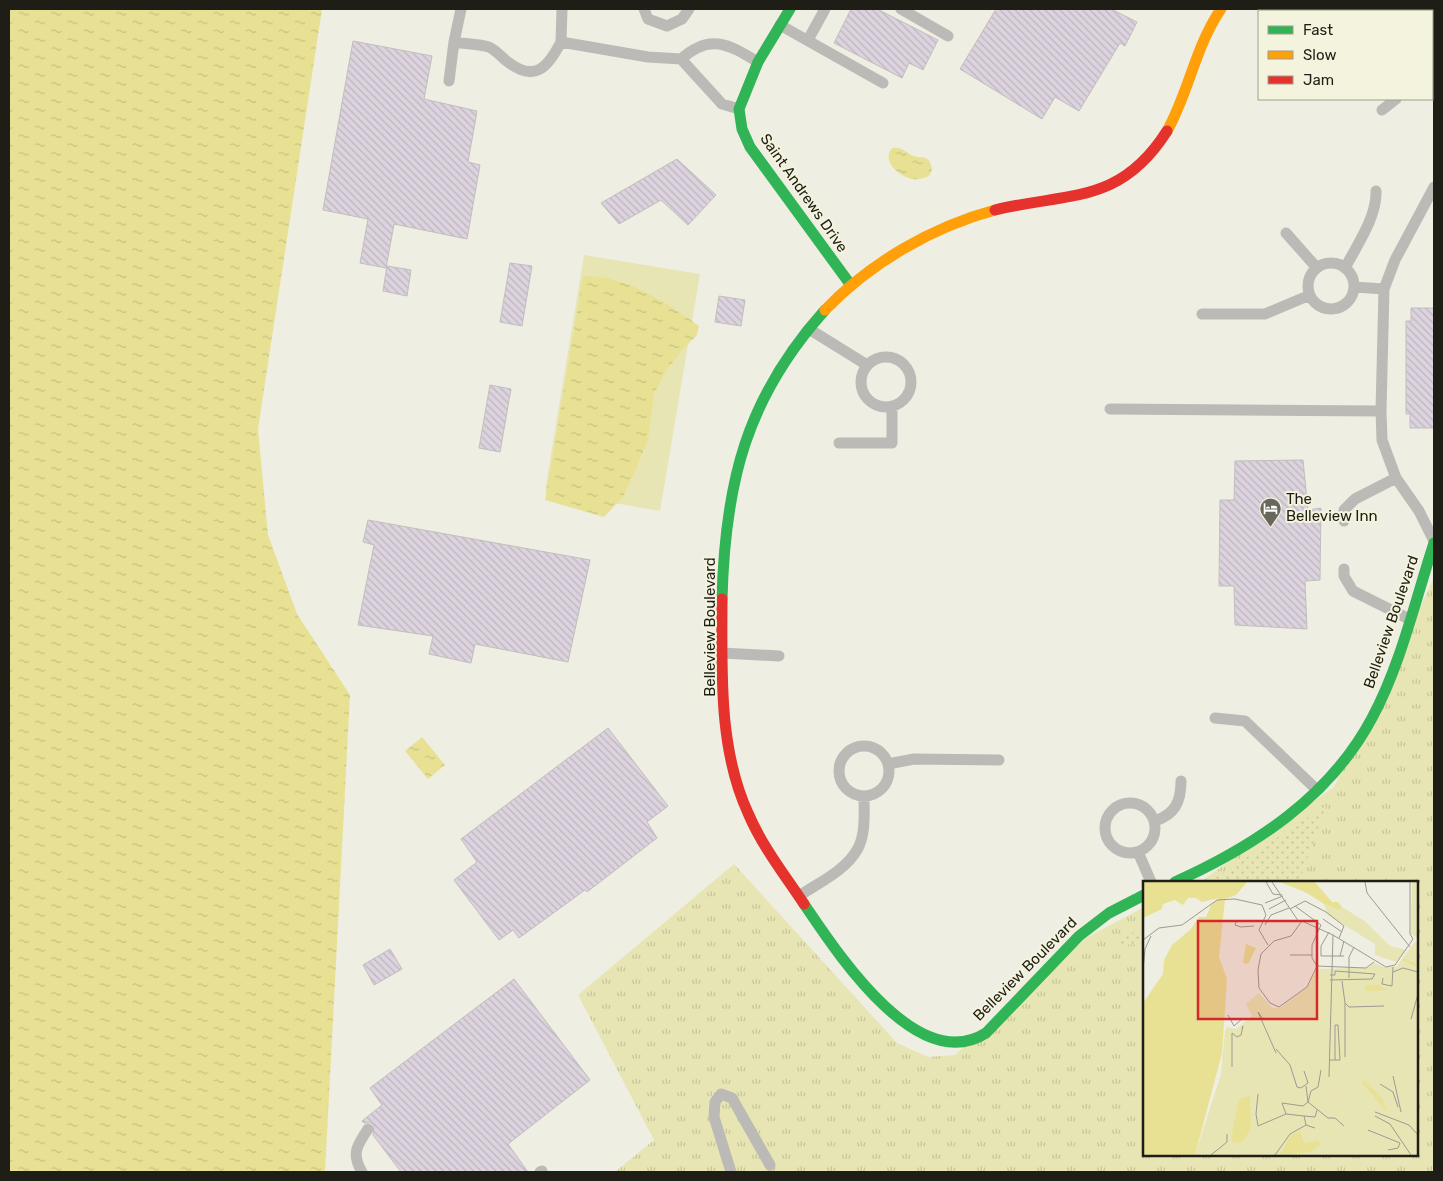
<svg xmlns="http://www.w3.org/2000/svg" width="1443" height="1181" viewBox="0 0 1443 1181" font-family="Rubik,sans-serif">
<style>
.grass{fill:url(#grass-tufts)}
.park{fill:url(#park-dots)}
.pitch{fill:#e8e5b4}
.water{fill:url(#water-ripples)}
.building{fill:url(#building-back-hatch);stroke:#c1bebd}
.lines{fill:none;stroke-linecap:round;stroke-linejoin:round}
.lane{stroke:#bbbab6;stroke-width:11}
.fast{stroke:#30b455;stroke-width:11}
.slow{stroke:#ff9f0a;stroke-width:11}
.jam{stroke:#e5322d;stroke-width:11}
.labels{text-anchor:middle;dominant-baseline:central;stroke-width:4;stroke-linejoin:round;paint-order:stroke}
.street-label{font-size:15px;fill:#1f1e16;stroke:#f4f3dd}
.poi-label{font-size:15px;fill:#1f1e16;stroke:#f4f3dd;text-anchor:start}
.inset-river{fill:none;stroke:#e8e194;stroke-width:2.5}
.inset-road{fill:none;stroke:#9c9b90;stroke-width:1}
.view{fill:#d62828;fill-opacity:0.15;stroke:#d62828;stroke-width:2.5}
.inset-edge{fill:none;stroke:#1f1e16;stroke-width:2.5}
</style>
<defs>
<pattern id="grass-tufts" width="24" height="20" patternUnits="userSpaceOnUse" patternTransform="scale(1.25)"><rect width="24" height="20" fill="#e8e5b4"/><path d="M3 7l-1-3M5 7V3M7 7l1-3M15 17l-1-3M17 17v-4M19 17l1-3" fill="none" stroke="#c7c49a"/></pattern>
<pattern id="park-dots" width="8" height="8" patternUnits="userSpaceOnUse" patternTransform="scale(1.25)"><rect width="8" height="8" fill="#e8e5b4"/><path d="M2 2h.1M6 6h.1" fill="none" stroke="#c7c49a" stroke-width="1.8" stroke-linecap="round"/></pattern>
<pattern id="water-ripples" width="26" height="14" patternUnits="userSpaceOnUse" patternTransform="scale(1.25)"><rect width="26" height="14" fill="#e8e194"/><path d="M2 4q2-2 4 0t4 0M15 11q2-2 4 0t4 0" fill="none" stroke="#c7c17f"/></pattern>
<pattern id="building-back-hatch" width="6" height="6" patternUnits="userSpaceOnUse" patternTransform="scale(1.25)"><rect width="6" height="6" fill="#dcd3de"/><path d="M-1 5l2 2M0 0l6 6M5-1l2 2" fill="none" stroke="#bcb5be"/></pattern>
</defs>
<rect width="100%" height="100%" fill="#efeee2"/>
<!-- grass -->
<path class="grass" d="M 1434,578 L 1434,1172 L 615,1172 L 654,1140 L 578,995 L 734,864 L 897,1043 L 928,1057 L 955,1055 L 1086,938 L 1144,907 L 1144,1155 L 1417,1155 L 1417,882 L 1200,882 L 1334,787 Z"/>
<!-- park -->
<path class="park" d="M 1326,806 L 1299,882 L 1209,882 Z
M 1144,925 L 1144,944 L 1115,945 Z"/>
<!-- pitch -->
<path class="pitch" d="M 584,255 L 700,274 L 660,511 L 545,491 Z"/>
<!-- water -->
<path class="water" d="M 9,9 L 322,9 L 258,429 L 268,535 L 297,614 L 350,695 L 325,1172 L 9,1172 Z
M 892,148 C 902,147 904,151 911,155 C 922,160 929,152 932,170 L 929,176 C 924,178 918,180 913,179 C 899,177 881,161 892,148 Z
M 583,276 C 625,275 666,302 699,326 L 697,335 L 684,348 L 666,371 L 654,394 L 648,440 L 635,471 L 623,497 L 604,517 L 545,500 Z
M 422,737 L 445,765 L 428,779 L 405,751 Z"/>
<!-- building -->
<path class="building" d="M 851,9 L 877,9 L 938,40 L 923,70 L 909,63 L 902,78 L 834,43 Z
M 996,9 L 1111,9 L 1137,22 L 1125,46 L 1120,43 L 1079,111 L 1055,97 L 1042,119 L 960,69 Z
M 353,41 L 432,56 L 424,99 L 477,111 L 468,162 L 480,165 L 467,239 L 394,224 L 386,268 L 360,263 L 368,219 L 323,210 Z
M 677,159 L 716,195 L 688,225 L 661,200 L 619,224 L 601,203 Z
M 510,263 L 532,266 L 522,326 L 500,322 Z
M 387,266 L 411,270 L 407,296 L 383,291 Z
M 719,296 L 745,300 L 741,326 L 715,322 Z
M 1411,308 L 1434,308 L 1434,428 L 1410,428 L 1410,414 L 1406,414 L 1406,321 L 1411,321 Z
M 490,385 L 511,389 L 500,452 L 479,448 Z
M 1303,460 L 1308,510 L 1321,508 L 1320,580 L 1305,581 L 1307,629 L 1235,625 L 1234,586 L 1219,586 L 1220,500 L 1234,500 L 1235,461 Z
M 368,520 L 590,560 L 568,662 L 475,644 L 471,663 L 429,654 L 433,636 L 358,625 L 374,545 L 363,542 Z
M 608,728 L 668,806 L 647,822 L 657,838 L 587,892 L 585,890 L 519,938 L 513,930 L 499,940 L 454,880 L 477,862 L 461,839 Z
M 390,949 L 402,969 L 374,985 L 363,965 Z
M 514,979 L 590,1080 L 508,1144 L 528,1172 L 401,1172 L 373,1135 L 374,1125 L 369,1122 L 364,1123 L 362,1121 L 382,1105 L 370,1088 Z"/>
<g class="lines">
<!-- lane -->
<path class="lane" d="M 461,9 L 454,42 C 465,44 479,44 489,47 C 496,50 502,58 508,62 C 535,83 548,67 561,42 L 648,57 L 681,59
M 644,9 L 648,19 L 667,26 L 682,19 L 689,9
M 901,9 L 948,36
M 780,25 L 883,83
M 808,40 L 825,9
M 561,42 L 562,9
M 449,81 L 454,42
M 739,109 L 722,104 L 681,59 C 710,33 728,44 758,62
M 1382,110 L 1396,99
M 1434,187 L 1395,260 L 1384,289 L 1381,411 L 1382,440 L 1396,478 L 1419,511 L 1434,541
M 1286,233 L 1317,268
M1308 286a23 23 0 1 1 46 0a23 23 0 1 1-46 0Z
M 1345,268 C 1357,245 1377,217 1376,191
M 1354,287 L 1384,289
M 1202,314 L 1265,314 L 1310,295
M 809,329 L 867,365
M861 382a25 25 0 1 1 50 0a25 25 0 1 1-50 0Z
M 1110,409 L 1381,411
M 839,443 L 892,443 L 892,407
M 1344,521 L 1344,510 L 1355,499 L 1396,478
M 1344,569 L 1344,576 L 1353,591 L 1409,619
M 722,653 L 779,656
M 1215,718 L 1245,721 L 1317,790
M839 771a25 25 0 1 1 50 0a25 25 0 1 1-50 0Z
M 888,764 L 914,759 L 999,760
M1105 828a25 25 0 1 1 50 0a25 25 0 1 1-50 0Z
M 1155,821 C 1175,814 1181,802 1181,781
M 1138,852 L 1151,882
M 799,896 C 818,883 845,871 857,850 C 866,835 864,813 864,796
M 362,1172 C 351,1154 357,1145 368,1129
M 540,1172 L 542,1171
M 731,1172 L 714,1117 L 715,1102 L 721,1094 L 732,1098 L 770,1165"/>
<!-- fast -->
<path class="fast" d="M 790,9 L 758,62 L 739,109 L 742,129 L 750,147 L 850,284
M 1347,9 L 1352,11
M 722,599 C 725,483 746,398 825,310
M 1175,882 C 1255,846 1330,797 1372,718 C 1401,664 1415,601 1434,543
M 804,904 C 836,951 917,1077 986,1033 L 1079,936 L 1109,913 L 1144,895"/>
<!-- slow -->
<path class="slow" d="M 1167,131 C 1189,92 1195,47 1221,9
M 825,310 C 870,263 932,227 995,210"/>
<!-- jam -->
<path class="jam" d="M 1432,53 L 1434,54
M 995,210 C 1069,192 1120,205 1167,131
M 722,599 C 722,669 718,748 748,813 C 762,846 784,874 804,904"/>
</g>
<!-- icons -->
<defs>
<symbol id="hotel-pin" viewBox="-11 -11 22 30"><path d="M0 17L-7.5 6A9.5 9.5 0 1 1 7.5 6Z" fill="#68675d" stroke="#f4f3dd"/><path d="M-6-4.5h1.5V1H6V5H4.5V3h-9V5H-6ZM-4 0a1.8 1.8 0 1 1 3.6 0ZM.5 0V-2.5h3Q6-2.5 6 0Z" fill="#fff"/></symbol>
</defs>
<g fill-rule="evenodd">
<use href="#hotel-pin" x="1258" y="496" width="25" height="34"/>
</g>
<g class="labels">
<!-- street labels -->
<g class="street-label">
<text transform="translate(804 193) rotate(55)">Saint Andrews Drive</text>
<text transform="translate(1391 622) rotate(-71)">Belleview Boulevard</text>
<text transform="translate(710 627) rotate(-90)">Belleview Boulevard</text>
<text transform="translate(1025 969) rotate(-45)">Belleview Boulevard</text>
</g>
<!-- poi labels -->
<g class="poi-label">
<text x="1286" y="499">The<tspan x="1286" dy="17">Belleview Inn</tspan></text>
</g>
</g>
<!-- overview -->
<g transform="translate(1143 881)">
<rect width="275" height="275" fill="#efeee2"/>
<path d="M 269,1 L 275,1 L 275,57 L 268,53 ZM 272,61 L 275,61 L 275,274 L 52,274 L 78,193 L 82,150 L 84,146 L 93,148 L 109,135 L 103,123 L 116,112 L 129,127 L 137,127 L 165,106 L 174,88 L 253,86 Z" fill="#e8e5b4"/>
<path d="M 181,23 L 196,29 L 199,26 L 223,41 L 247,65 L 263,69 L 253,81 L 232,74 L 232,63 L 185,34 Z" fill="#e8e5b4"/>
<path d="M 231,82 L 243,87 L 253,85 L 236,103 L 222,104 L 220,111 L 201,111 L 200,184 L 195,185 L 195,192 L 200,196 L 215,196 L 215,211 L 178,212 L 178,197 L 186,195 L 186,90 L 183,88 L 223,88 Z" fill="#e8e5b4"/>
<path d="M 191,200 L 215,200 L 215,209 L 191,209 Z" fill="#e8e5b4"/>
<path d="M 0,1 L 104,1 L 93,14 L 82,18 L 76,76 L 84,98 L 79,172 L 52,274 L 0,274 L 0,122 L 20,93 L 21,79 L 29,64 L 48,48 L 56,36 L 63,36 L 68,24 L 76,17 L 59,21 L 53,17 L 45,17 L 40,24 L 32,19 L 20,23 L 19,28 L 0,37 ZM 137,1 L 172,1 L 189,21 L 195,21 L 199,26 L 196,29 L 181,23 L 164,12 ZM 103,63 L 113,67 L 105,83 L 100,82 ZM 222,104 L 235,104 L 244,109 L 223,110 ZM 221,199 L 239,217 L 244,231 L 219,202 ZM 107,215 L 108,247 L 100,260 L 90,262 L 88,257 L 95,222 L 98,217 ZM 157,250 L 161,262 L 176,259 L 177,264 L 167,271 L 137,274 L 147,255 Z" fill="#e8e194"/>
<path class="inset-river" d="M 260,78 L 275,85"/>
<path class="inset-road" d="M 123,1 L 130,13 L 139,14M 129,1 L 156,41M 222,1 L 224,12 L 267,66M 267,1 L 267,53 L 270,58M 122,22 L 140,15M 152,25 L 178,44 L 169,64 L 169,77 L 174,85M 126,28 L 143,19M 147,28 L 162,20 L 183,31 L 201,45 L 196,57M 180,38 L 199,51M 94,39 L 92,44 L 98,46 L 111,45M 122,44 L 128,34 L 146,27M 186,51 L 178,65 L 178,75 L 201,75M 0,59 L 16,47 L 39,44 L 74,19 L 92,18 L 119,24 L 123,34 L 116,49 L 125,64M 147,74 L 169,74M 197,75 L 201,60M 174,85 L 164,106 L 136,126 L 127,122 L 116,107 L 115,89 L 118,73 L 131,60 L 148,55 L 159,40 L 190,54 L 243,86 L 252,84 L 270,58M 174,85 L 223,87 L 231,81M 0,89 L 2,68 L 8,55M 250,91 L 260,87 L 275,91M 187,94 L 192,94 L 192,90 L 232,93 L 229,98 L 187,99M 206,97 L 206,76 L 211,66M 240,97 L 239,103 L 249,105 L 250,86M 199,100 L 202,122 L 206,126 L 241,125M 85,134 L 91,145 L 100,137M 119,137 L 115,131 L 133,172M 268,138 L 275,113M 133,168 L 147,184 L 154,206 L 158,207 L 165,202 L 161,190M 202,176 L 202,122M 186,179 L 197,179 L 195,144 L 192,144 L 192,179M 89,186 L 89,152 L 94,156 L 98,154 L 100,145 L 99,148M 178,189 L 175,206 L 168,210 L 165,221 L 185,237 L 192,237 L 201,245M 250,195 L 258,231M 186,196 L 190,54M 237,203 L 250,211 L 255,226M 115,213 L 113,233 L 115,245 L 143,233 L 139,222 L 160,225 L 165,221 L 163,205M 232,231 L 266,244 L 275,254M 143,233 L 161,235 L 163,244 L 172,247M 161,235 L 172,236 L 174,229M 232,235 L 247,243 L 268,274M 225,249 L 257,262 L 255,267 L 245,269M 68,274 L 84,261 L 84,253M 132,274 L 147,253 L 163,244"/>
<path class="view" d="M 55,40 L 174,40 L 174,138 L 55,138 Z"/>
<rect width="275" height="275" class="inset-edge"/>
</g>
<!-- border -->
<rect width="1443" height="1181" fill="none" stroke="#1f1e16" stroke-width="20"/>
<!-- legend -->
<rect x="1258" y="10" width="175" height="90" fill="#f4f3dd" stroke="#9f9e8d"/>
<rect x="1268" y="26" width="25" height="8" fill="#30b455" stroke="#9f9e8d"/>
<text x="1303" y="35" font-size="15" fill="#1f1e16">Fast</text>
<rect x="1268" y="51" width="25" height="8" fill="#ff9f0a" stroke="#9f9e8d"/>
<text x="1303" y="60" font-size="15" fill="#1f1e16">Slow</text>
<rect x="1268" y="76" width="25" height="8" fill="#e5322d" stroke="#9f9e8d"/>
<text x="1303" y="85" font-size="15" fill="#1f1e16">Jam</text>
</svg>
